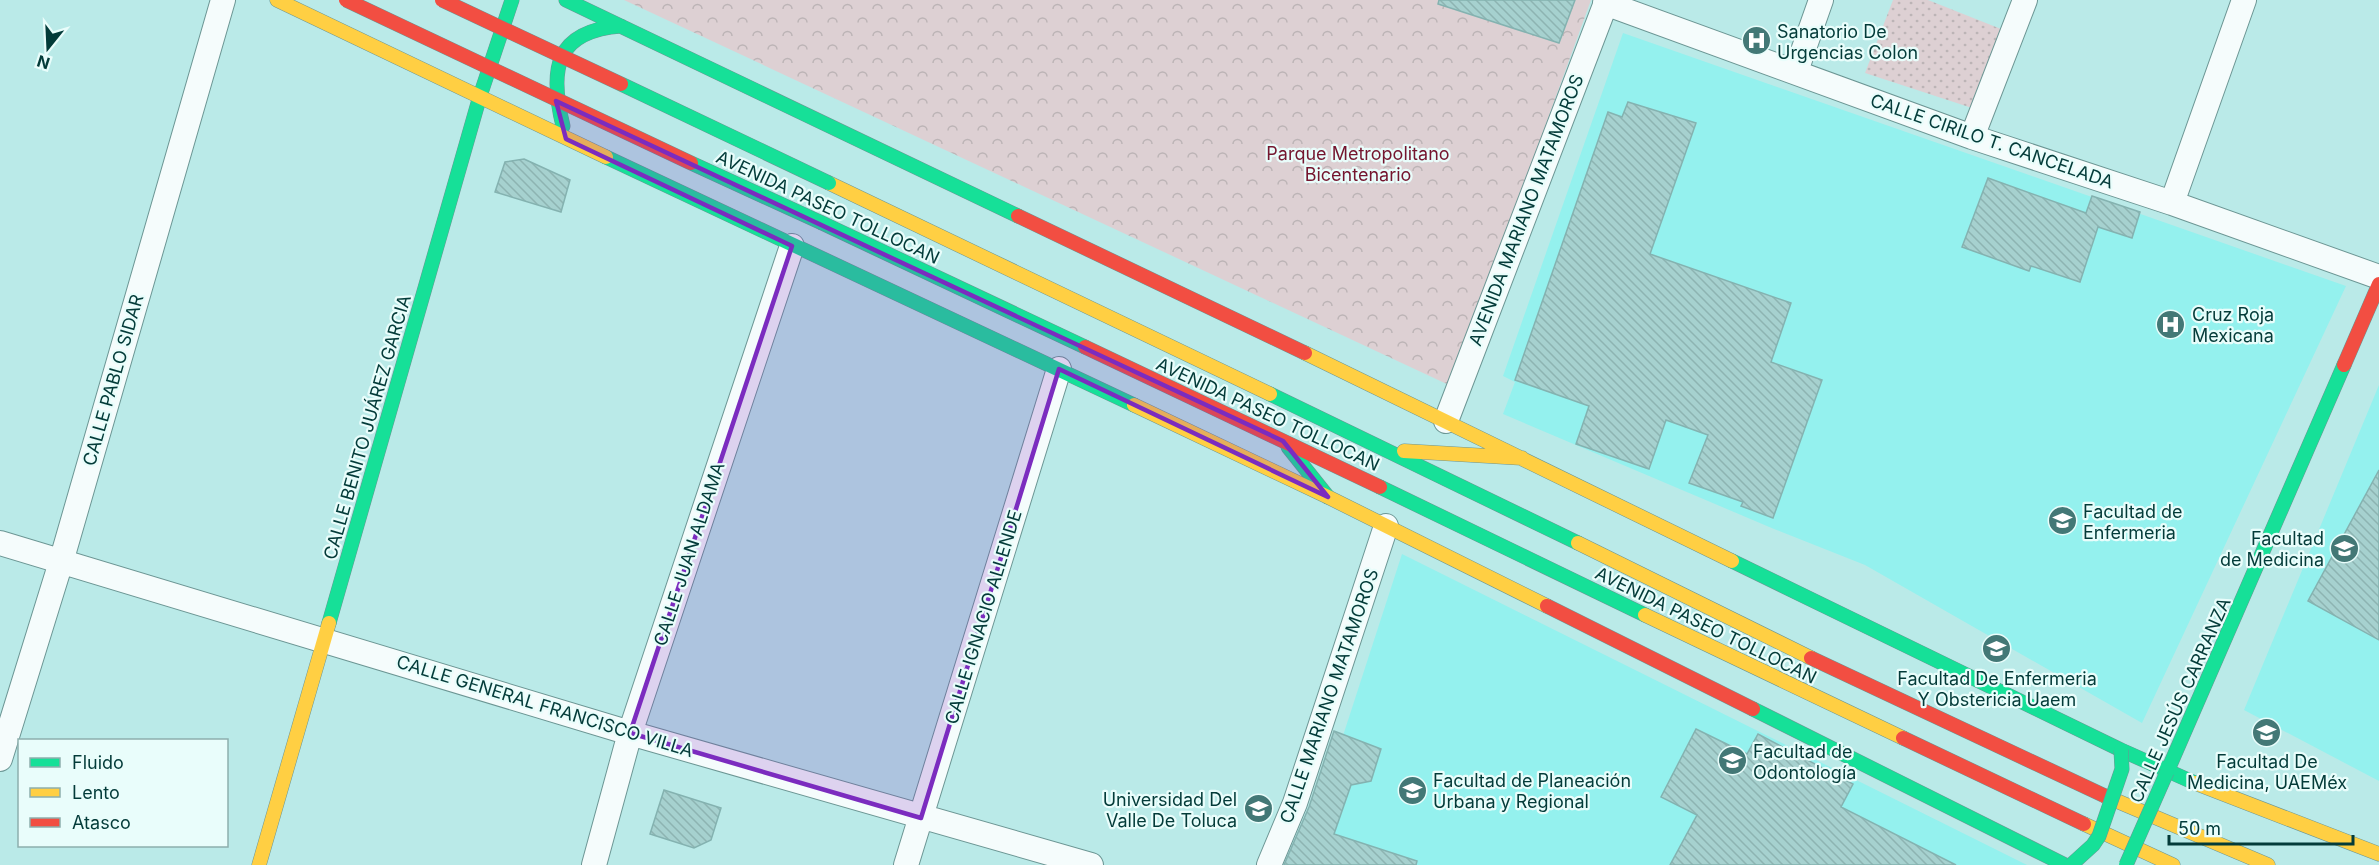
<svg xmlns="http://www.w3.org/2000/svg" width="2379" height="865" viewBox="0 0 2379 865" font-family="Inter,sans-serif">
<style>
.built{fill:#94f1ee}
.grass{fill:url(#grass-dots)}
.park{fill:url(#park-crowns)}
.building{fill:url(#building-back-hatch);stroke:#84b2b0;stroke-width:1.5}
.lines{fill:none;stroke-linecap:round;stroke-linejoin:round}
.street-casing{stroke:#6c9694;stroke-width:26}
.fast-casing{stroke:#6c9694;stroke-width:15}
.slow-casing{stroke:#6c9694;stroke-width:15}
.jam-casing{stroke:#6c9694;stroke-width:15}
.street{stroke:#f5fcfc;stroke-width:24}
.fast{stroke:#16e098;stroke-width:14}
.slow{stroke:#ffcf43;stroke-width:14}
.jam{stroke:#f24e42;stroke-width:14}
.fast-bridge-casing{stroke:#6c9694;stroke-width:15;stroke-linecap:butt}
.jam-bridge-casing{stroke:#6c9694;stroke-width:15;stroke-linecap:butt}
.fast-bridge{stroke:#16e098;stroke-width:14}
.jam-bridge{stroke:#f24e42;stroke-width:14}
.marked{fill:#7b2cbf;fill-opacity:0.2;stroke:#7b2cbf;stroke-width:4.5;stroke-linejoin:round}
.labels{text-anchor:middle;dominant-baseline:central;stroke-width:4.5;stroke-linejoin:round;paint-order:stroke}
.poi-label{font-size:18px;fill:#033b39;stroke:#e9fdfb;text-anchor:start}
.street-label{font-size:18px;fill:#033b39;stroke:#e9fdfb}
.park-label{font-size:18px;fill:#74152e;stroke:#e9fdfb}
</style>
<defs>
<pattern id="grass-dots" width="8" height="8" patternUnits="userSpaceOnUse" patternTransform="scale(1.5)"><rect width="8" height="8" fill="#ddd0d3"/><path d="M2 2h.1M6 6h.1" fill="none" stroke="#bcb4b6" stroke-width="1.8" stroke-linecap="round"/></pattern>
<pattern id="park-crowns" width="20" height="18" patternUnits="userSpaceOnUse" patternTransform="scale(1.5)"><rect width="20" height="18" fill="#ddd0d3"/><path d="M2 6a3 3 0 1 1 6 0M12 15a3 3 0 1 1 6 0" fill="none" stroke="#bcb4b6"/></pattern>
<pattern id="building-back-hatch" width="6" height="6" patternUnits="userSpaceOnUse" patternTransform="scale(1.5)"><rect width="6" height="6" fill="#a6d1cf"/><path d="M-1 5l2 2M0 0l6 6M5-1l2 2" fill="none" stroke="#8db4b2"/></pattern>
</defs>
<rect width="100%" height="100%" fill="#baeae8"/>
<!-- built -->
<path class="built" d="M 1623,33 L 2346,286 L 2142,723 L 1865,565 L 1774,529 L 1503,414 L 1515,382 L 1503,376 Z
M 2379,385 L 2379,781 L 2244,710 Z
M 1402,554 L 2027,865 L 1301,865 Z"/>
<!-- grass -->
<path class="grass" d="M 1893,0 L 1928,0 L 2001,29 L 1975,109 L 1865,73 Z"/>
<!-- park -->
<path class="park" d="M 624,0 L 1591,0 L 1451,386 Z"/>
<!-- building -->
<path class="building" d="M 1439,0 L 1575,0 L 1559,43 L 1438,4 Z
M 1628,102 L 1696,123 L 1650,254 L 1791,303 L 1771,362 L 1822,380 L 1773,518 L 1741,506 L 1743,502 L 1689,483 L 1708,435 L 1666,420 L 1649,469 L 1576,444 L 1589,406 L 1515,380 L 1608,112 L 1622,117 Z
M 524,159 L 570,180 L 561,212 L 495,192 L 505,162 Z
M 1988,178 L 2086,213 L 2092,196 L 2140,212 L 2132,238 L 2098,227 L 2080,282 L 2031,266 L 2029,271 L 1962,247 Z
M 2379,470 L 2379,640 L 2308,601 Z
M 1696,729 L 1747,754 L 1758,734 L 1853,784 L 1841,807 L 1956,865 L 1670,865 L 1697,815 L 1661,797 Z
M 1334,731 L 1381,749 L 1371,781 L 1351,785 L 1334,834 L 1417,861 L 1416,865 L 1284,865 L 1309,807 Z
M 664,790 L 721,808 L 711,840 L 694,848 L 650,834 Z"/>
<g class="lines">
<defs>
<path id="street" d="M 1605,3 L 1972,137 L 2172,203 L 2379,277
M 1796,71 L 1821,0
M 1972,137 L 2025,0
M 2172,203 L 2244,0
M 1446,421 L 1607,0
M 0,543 L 630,733 L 1091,865
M 0,759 L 61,562 L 223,0
M 594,865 L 630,733 L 792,246
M 906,865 L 1059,369
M 1269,865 L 1295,803 L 1386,526"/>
<path id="fast" d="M 566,0 L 1018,216
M 563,126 C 549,69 555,31 621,26
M 606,157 L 1134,405
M 822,223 L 1085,347
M 1270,394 L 1578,543
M 1288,447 L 1328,497
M 1380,487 L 1645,615
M 1732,561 L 2121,750 L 2195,783
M 329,623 L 480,96 L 512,0
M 1753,709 L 2065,865
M 2167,772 L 2344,365"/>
<path id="slow" d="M 277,0 L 606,157
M 829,183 L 1270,394
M 1305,353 L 1732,561
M 1134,405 L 1328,497 L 1547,606
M 1404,451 L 1522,458
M 1578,543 L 1811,658
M 1645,615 L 1903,738
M 2195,783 L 2379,854
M 2105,796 L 2268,865
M 2084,824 L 2173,865
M 259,865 L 329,623"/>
<path id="jam" d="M 1018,216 L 1305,353
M 1085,347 L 1380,487
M 2344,365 L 2379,284
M 1547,606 L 1753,709
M 1811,658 L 2105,796
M 1903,738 L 2084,824"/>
</defs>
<!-- street casing -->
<use href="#street" class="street-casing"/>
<!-- fast casing -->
<use href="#fast" class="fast-casing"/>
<!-- slow casing -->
<use href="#slow" class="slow-casing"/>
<!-- jam casing -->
<use href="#jam" class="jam-casing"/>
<!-- street -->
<use href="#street" class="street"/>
<!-- fast -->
<use href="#fast" class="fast"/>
<!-- slow -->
<use href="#slow" class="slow"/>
<!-- jam -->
<use href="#jam" class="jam"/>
<defs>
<path id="fast-bridge" d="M 621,84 L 829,183
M 691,163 L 822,223
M 2071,865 L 2093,845 L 2099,836 L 2122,769 L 2121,750
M 2126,865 L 2167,772"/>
<path id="jam-bridge" d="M 346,0 L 691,163
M 442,0 L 621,84"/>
</defs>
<!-- fast-bridge casing -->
<use href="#fast-bridge" class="fast-bridge-casing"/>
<!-- jam-bridge casing -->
<use href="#jam-bridge" class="jam-bridge-casing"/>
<!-- fast-bridge -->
<use href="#fast-bridge" class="fast-bridge"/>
<!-- jam-bridge -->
<use href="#jam-bridge" class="jam-bridge"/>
</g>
<!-- marked area -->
<path class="marked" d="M 556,101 L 1283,441 L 1328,497 L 1059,369 L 921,818 L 630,733 L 792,246 L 566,139 Z"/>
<!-- icons -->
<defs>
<symbol id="hospital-disc" viewBox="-11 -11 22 22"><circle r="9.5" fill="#437876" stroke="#e9fdfb"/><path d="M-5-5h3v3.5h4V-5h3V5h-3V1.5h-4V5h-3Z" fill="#fff"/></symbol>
<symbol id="university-disc" viewBox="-11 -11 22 22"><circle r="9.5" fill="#437876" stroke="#e9fdfb"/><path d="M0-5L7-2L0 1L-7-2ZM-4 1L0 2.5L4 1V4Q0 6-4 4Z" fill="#fff"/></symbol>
</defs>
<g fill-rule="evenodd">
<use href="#hospital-disc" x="1740" y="24" width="33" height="33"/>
<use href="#hospital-disc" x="2154" y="308" width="33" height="33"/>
<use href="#university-disc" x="2046" y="504" width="33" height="33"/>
<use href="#university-disc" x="2328" y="532" width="33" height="33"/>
<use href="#university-disc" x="1980" y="632" width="33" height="33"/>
<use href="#university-disc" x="2250" y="716" width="33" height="33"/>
<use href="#university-disc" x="1716" y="744" width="33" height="33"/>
<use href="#university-disc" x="1396" y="774" width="33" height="33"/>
<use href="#university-disc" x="1242" y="792" width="33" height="33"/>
</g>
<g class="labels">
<!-- poi labels -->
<g class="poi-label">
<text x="1777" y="31">Sanatorio De<tspan x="1777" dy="21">Urgencias Colon</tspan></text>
<text x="2192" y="314">Cruz Roja<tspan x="2192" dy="21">Mexicana</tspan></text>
<text x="2083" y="511">Facultad de<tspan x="2083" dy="21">Enfermeria</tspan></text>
<text x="2324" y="538" text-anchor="end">Facultad<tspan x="2324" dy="21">de Medicina</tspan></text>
<text x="1997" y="678" text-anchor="middle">Facultad De Enfermeria<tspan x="1997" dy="21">Y Obstericia Uaem</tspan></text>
<text x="1753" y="751">Facultad de<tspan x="1753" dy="21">Odontología</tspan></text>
<text x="2267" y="761" text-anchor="middle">Facultad De<tspan x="2267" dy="21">Medicina, UAEMéx</tspan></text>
<text x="1433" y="780">Facultad de Planeación<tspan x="1433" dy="21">Urbana y Regional</tspan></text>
<text x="1237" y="799" text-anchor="end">Universidad Del<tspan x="1237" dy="21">Valle De Toluca</tspan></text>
</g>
<!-- street labels -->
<g class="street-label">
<text transform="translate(1992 141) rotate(19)">CALLE CIRILO T. CANCELADA</text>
<text transform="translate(828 207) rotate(25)">AVENIDA PASEO TOLLOCAN</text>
<text transform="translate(1526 210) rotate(-69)">AVENIDA MARIANO MATAMOROS</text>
<text transform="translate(113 380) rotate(-74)">CALLE PABLO SIDAR</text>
<text transform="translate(1268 414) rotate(25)">AVENIDA PASEO TOLLOCAN</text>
<text transform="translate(367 427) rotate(-74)">CALLE BENITO JUÁREZ GARCIA</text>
<text transform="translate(689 554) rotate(-72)">CALLE JUAN ALDAMA</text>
<text transform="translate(983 617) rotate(-73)">CALLE IGNACIO ALLENDE</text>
<text transform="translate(1706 625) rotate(26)">AVENIDA PASEO TOLLOCAN</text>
<text transform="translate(1329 696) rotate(-71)">CALLE MARIANO MATAMOROS</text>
<text transform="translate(2180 700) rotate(-66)">CALLE JESÚS CARRANZA</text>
<text transform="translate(545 706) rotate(17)">CALLE GENERAL FRANCISCO VILLA</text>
</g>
<!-- park labels -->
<g class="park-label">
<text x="1358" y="153">Parque Metropolitano<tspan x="1358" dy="21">Bicentenario</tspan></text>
</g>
</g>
<!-- legend -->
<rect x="18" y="739" width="210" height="108" fill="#e9fdfb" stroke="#8dafad" stroke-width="1.5"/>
<rect x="30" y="758" width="30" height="9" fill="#16e098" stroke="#8dafad" stroke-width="1.5"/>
<text x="72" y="769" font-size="18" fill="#033b39">Fluido</text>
<rect x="30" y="788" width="30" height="9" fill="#ffcf43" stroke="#8dafad" stroke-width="1.5"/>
<text x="72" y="799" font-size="18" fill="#033b39">Lento</text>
<rect x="30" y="818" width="30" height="9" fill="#f24e42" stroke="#8dafad" stroke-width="1.5"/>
<text x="72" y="829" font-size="18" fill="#033b39">Atasco</text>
<!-- north arrow -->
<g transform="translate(48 48) rotate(198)" stroke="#e9fdfb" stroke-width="4.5" paint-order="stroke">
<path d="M0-4.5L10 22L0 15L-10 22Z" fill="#033b39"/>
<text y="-9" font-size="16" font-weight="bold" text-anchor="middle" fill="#033b39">N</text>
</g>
<!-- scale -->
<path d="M2169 835v9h184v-9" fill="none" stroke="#033b39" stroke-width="3"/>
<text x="2178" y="835" font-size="18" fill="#033b39" stroke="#e9fdfb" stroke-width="4.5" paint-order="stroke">50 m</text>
</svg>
